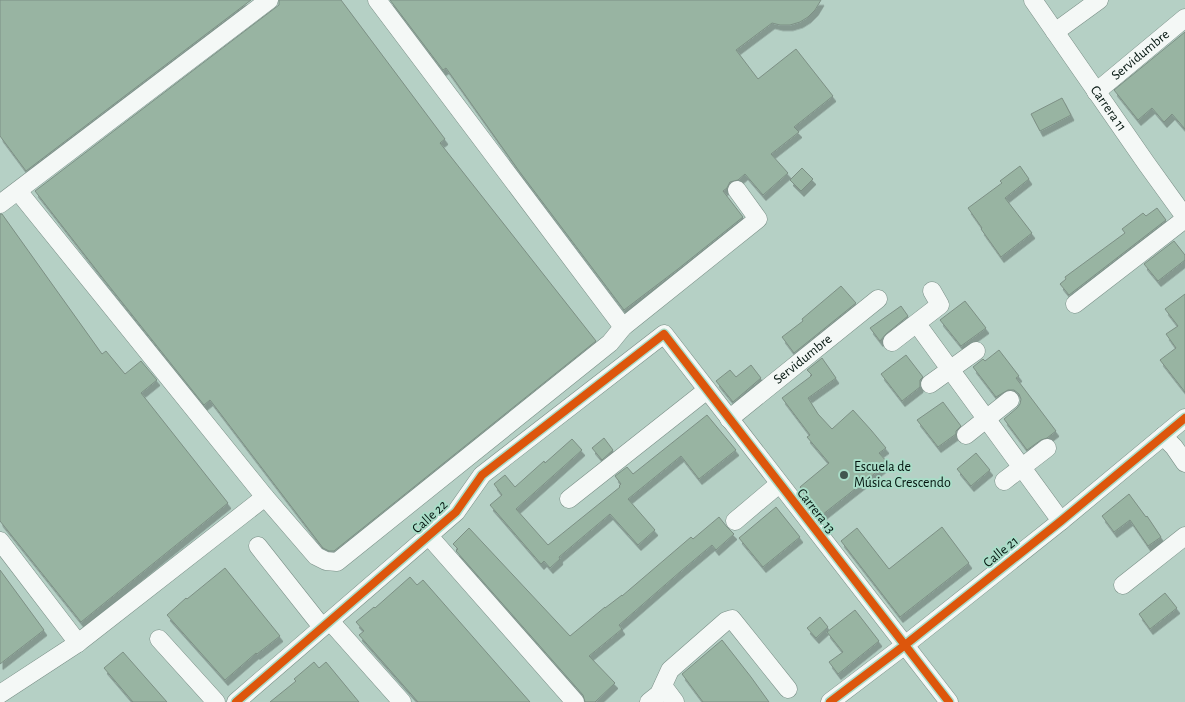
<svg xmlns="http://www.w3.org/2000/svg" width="1185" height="702" viewBox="0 0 1185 702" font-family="'Alegreya Sans',sans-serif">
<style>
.building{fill:#98b4a2;stroke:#7d9085;filter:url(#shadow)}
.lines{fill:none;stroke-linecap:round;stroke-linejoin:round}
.minor-casing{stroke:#7a8f87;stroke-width:19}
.minor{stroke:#f4f8f6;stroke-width:18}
.cycleway-casing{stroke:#a9dcc7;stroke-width:11}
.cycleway{stroke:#dd560c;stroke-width:8}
.poi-dot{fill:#41564f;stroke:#a9dcc7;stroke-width:2}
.labels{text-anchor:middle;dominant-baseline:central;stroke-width:4;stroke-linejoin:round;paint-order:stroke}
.street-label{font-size:14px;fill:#03150f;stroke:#a9dcc7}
.poi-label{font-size:14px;fill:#03150f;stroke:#a9dcc7;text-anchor:start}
</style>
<defs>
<filter id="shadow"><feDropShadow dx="3" dy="5.5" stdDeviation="0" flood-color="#0004"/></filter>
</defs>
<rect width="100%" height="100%" fill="#b5d0c5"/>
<!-- building -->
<path class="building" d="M 0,0 L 251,0 L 26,171 L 0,136 Z
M 279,0 L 341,0 L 445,139 L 440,143 L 596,341 L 334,551 L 329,551 L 323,548 L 210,400 L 204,405 L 105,281 L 35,191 L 275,8 L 279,5 Z
M 390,0 L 821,0 L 815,10 L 808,17 L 800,22 L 790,25 L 780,25 L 772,23 L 736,50 L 758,79 L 796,49 L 833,96 L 794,127 L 799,132 L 771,154 L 788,173 L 763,195 L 745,174 L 738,180 L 730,182 L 727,188 L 723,191 L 743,217 L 678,269 L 624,310 L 519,171 L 446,68 L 443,70 Z
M 1185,32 L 1185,129 L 1172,114 L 1164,122 L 1152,108 L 1138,120 L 1114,90 Z
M 1062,98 L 1071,115 L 1040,131 L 1031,114 Z
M 1020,166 L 1029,179 L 1005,198 L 1032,233 L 1001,257 L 981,229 L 982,228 L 968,208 L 1002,183 L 1000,181 Z
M 802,168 L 813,179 L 801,191 L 790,180 Z
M 1157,208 L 1166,220 L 1069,295 L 1060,284 L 1066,279 L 1065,277 L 1125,233 L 1122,229 L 1143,213 L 1146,216 Z
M 0,214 L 2,214 L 102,354 L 106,351 L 125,374 L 141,361 L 157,380 L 141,393 L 228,503 L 81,622 L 0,521 Z
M 1174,241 L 1185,255 L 1185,260 L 1158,281 L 1144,264 Z
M 841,286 L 856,303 L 794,353 L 782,337 L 803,321 L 802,319 Z
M 1185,294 L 1185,392 L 1160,360 L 1176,348 L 1166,334 L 1178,326 L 1165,309 Z
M 965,301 L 986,328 L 961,346 L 940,320 Z
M 901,306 L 908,316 L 886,334 L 880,341 L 870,328 Z
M 999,350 L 1019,376 L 1016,378 L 1056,431 L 1047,438 L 1041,440 L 1027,450 L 1004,419 L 1017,408 L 1020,404 L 1021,399 L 1019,394 L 1014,390 L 1008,390 L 996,397 L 973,367 L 983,359 L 985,361 Z
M 906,355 L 923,377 L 920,380 L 920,387 L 902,401 L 881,374 Z
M 822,358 L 836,378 L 808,398 L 818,414 L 832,429 L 853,410 L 871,430 L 886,448 L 879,453 L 888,463 L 822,515 L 800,487 L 829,463 L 807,437 L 810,435 L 782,398 L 810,377 L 812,375 L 807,370 Z
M 751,365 L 761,378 L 733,402 L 716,381 L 730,370 L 736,377 Z
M 943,402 L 961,426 L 956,431 L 956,434 L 938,447 L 917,420 Z
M 707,415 L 736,450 L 699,479 L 681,456 L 628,499 L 655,530 L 638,545 L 610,514 L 559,557 L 560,559 L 550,568 L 544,561 L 541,564 L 490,505 L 502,495 L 494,484 L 505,475 L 515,487 L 544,461 L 545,463 L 572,439 L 582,450 L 516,509 L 548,545 L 620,487 L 619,486 L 621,484 L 615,476 L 627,467 L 633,474 Z
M 604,438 L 613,450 L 602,460 L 592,448 Z
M 976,453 L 990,470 L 971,486 L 957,469 Z
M 1129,494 L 1146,517 L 1147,516 L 1161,537 L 1148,546 L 1130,520 L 1114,532 L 1102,516 Z
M 776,507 L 800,537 L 763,567 L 739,538 Z
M 719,517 L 727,527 L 734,534 L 716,550 L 712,545 L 681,571 L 619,625 L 622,629 L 589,656 L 615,683 L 595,702 L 585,702 L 583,695 L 456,551 L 458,549 L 453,544 L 469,528 L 570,636 L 605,607 L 605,608 L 622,595 L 622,596 L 691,537 L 693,539 Z
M 942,527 L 969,563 L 900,617 L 841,541 L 857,528 L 889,569 Z
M 225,568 L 280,636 L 257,654 L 256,653 L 225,680 L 167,615 L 186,598 L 187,599 Z
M 0,570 L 44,630 L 0,664 Z
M 410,577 L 417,585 L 423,580 L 530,702 L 418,702 L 359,635 L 364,631 L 356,622 L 374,607 L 375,608 Z
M 1165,593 L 1177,608 L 1150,629 L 1139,614 Z
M 855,610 L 879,641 L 838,674 L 829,662 L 843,652 L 827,632 Z
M 820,617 L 828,627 L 816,638 L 807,628 Z
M 722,640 L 751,677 L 769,702 L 703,702 L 682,674 Z
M 123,652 L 167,702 L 133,702 L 104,668 Z
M 314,662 L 319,668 L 326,662 L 359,702 L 270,702 L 296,681 L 294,679 Z"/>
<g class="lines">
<defs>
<g id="minor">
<path d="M 377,0 L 623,327"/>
<path id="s1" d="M 1033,0 L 1146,163 L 1185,217"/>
<path d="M 1055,32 L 1099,0"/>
<path id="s2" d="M 1096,92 L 1185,18"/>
<path d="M 18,191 L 265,497"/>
<path d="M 0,204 L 269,0"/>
<path d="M 1075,304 L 1185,219"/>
<path d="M 917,324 L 1061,521"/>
<path d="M 892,342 L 940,305 L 932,291"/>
<path d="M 930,384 L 976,351"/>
<path id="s3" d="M 729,419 L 878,299"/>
<path d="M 966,435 L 1010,400"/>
<path d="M 1163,436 L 1174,447 L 1185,463"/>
<path d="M 1004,481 L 1047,448"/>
<path d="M 569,499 L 707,390"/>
<path d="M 735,521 L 779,484"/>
<path d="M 428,535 L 575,702"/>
<path d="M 0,541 L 78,643"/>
<path d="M 258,546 L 322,627"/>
<path d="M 1123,585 L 1185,536"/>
<path d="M 330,621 L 402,702"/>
<path d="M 159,639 L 216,702"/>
<path d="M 663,686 L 675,702"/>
<path d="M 0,694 L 78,643 L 265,497 L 316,556 L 326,561 L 337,562 L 610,343 L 623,327 L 758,219 L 737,190"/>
<path d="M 236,702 L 456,512 L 482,475 L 664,334 L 949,702"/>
<path d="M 649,702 L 659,694 L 670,670 L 726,621 L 732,619 L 788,689"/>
<path d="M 830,702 L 905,645 L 1061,521 L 1185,418"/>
</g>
</defs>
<!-- minor casing -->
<use href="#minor" class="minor-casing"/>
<!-- minor -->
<use href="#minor" class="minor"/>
<defs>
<path id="cycleway" d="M 236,702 L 456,512 L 482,475 L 664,334 L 949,702
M 830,702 L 905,645 L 1061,521 L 1185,418"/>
</defs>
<!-- cycleway casing -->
<use href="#cycleway" class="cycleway-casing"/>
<!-- cycleway -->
<use href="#cycleway" class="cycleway"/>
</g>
<!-- markers -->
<circle class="poi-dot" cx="844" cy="475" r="5"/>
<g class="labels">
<!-- street labels -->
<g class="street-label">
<text stroke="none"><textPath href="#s2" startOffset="58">Servidumbre</textPath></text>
<text stroke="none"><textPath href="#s1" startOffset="132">Carrera 11</textPath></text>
<text stroke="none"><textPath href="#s3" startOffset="95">Servidumbre</textPath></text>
<text transform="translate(816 511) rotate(52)">Carrera 13</text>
<text transform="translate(430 517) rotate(-42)">Calle 22</text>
<text transform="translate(1001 552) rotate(-39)">Calle 21</text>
</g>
<!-- poi labels -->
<g class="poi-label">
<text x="854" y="467">Escuela de<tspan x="854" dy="16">Música Crescendo</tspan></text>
</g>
</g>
</svg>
